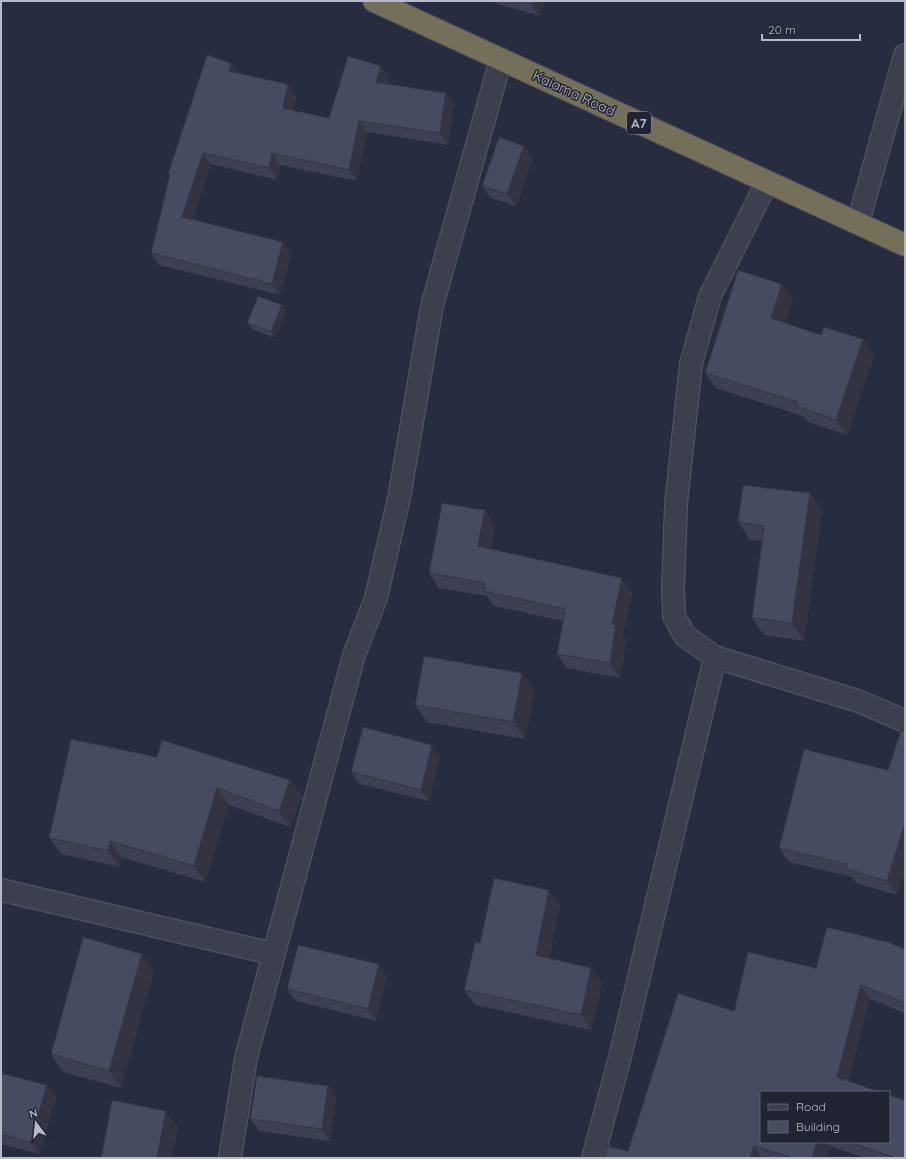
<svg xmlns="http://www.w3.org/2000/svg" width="906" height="1159" viewBox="0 0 906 1159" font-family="Quicksand,sans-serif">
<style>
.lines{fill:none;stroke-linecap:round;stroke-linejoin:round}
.minor-casing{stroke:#565a69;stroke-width:24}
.highway-casing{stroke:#434756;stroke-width:24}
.minor{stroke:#3b3f4e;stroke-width:22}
.highway{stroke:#746f59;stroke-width:22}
.wall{fill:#3d4053}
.shaded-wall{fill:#323443}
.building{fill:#474b60;stroke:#323443}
.labels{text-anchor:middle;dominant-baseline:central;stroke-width:3;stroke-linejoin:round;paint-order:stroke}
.shield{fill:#202433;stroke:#8a8d9c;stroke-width:1}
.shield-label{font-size:13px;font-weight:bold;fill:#b8bac9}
.street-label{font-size:14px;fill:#b8bac9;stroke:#202433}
</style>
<rect width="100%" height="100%" fill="#272c3e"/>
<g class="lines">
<defs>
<path id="minor" d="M 767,182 L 710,296 L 691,364 L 676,504 L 673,589 L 674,616 L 685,636 L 715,657 L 858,701 L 905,721
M 858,223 L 905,55
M 1,890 L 274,954
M 230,1158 L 246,1058 L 354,655 L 376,598 L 399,498 L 432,306 L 501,59
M 593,1158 L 620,1057 L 715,657"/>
<path id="highway" d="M 374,1 L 905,245"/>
</defs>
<!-- minor casing -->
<use href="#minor" class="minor-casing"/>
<!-- highway casing -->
<use href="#highway" class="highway-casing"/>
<!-- minor -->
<use href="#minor" class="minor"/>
<!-- highway -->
<use href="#highway" class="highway"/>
</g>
<!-- wall -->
<path class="wall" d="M 494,1 L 544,1 L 540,16 L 495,3 Z
M 239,73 L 296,95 L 293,111 L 329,118 L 390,78 L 388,84 L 454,104 L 448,145 L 367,132 L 357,181 L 280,165 L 277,180 L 211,164 L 193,219 L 283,242 L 291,254 L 280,295 L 159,265 L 151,253 L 170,176 L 168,174 Z
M 524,146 L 533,158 L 516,206 L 491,198 L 482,186 Z
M 782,284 L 793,300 L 785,323 L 821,335 L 863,339 L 874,355 L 847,435 L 808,422 L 803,416 L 716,388 L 705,373 Z
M 282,305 L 286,311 L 275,338 L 252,329 L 247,323 Z
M 810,493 L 822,510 L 804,641 L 764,635 L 752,618 L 762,541 L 750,540 L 738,522 Z
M 485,510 L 495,525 L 491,549 L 632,592 L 623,635 L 626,640 L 620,678 L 567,668 L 557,654 L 563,621 L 494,606 L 487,596 L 439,588 L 429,573 Z
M 522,673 L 534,691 L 525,739 L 427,722 L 415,705 Z
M 905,731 L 905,870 L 897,895 L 856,883 L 852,877 L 789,862 L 779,848 L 888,770 Z
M 157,757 L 290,780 L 302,796 L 290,827 L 229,805 L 205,882 L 121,857 L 119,867 L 61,854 L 49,838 Z
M 440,757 L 429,801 L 359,784 L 351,772 Z
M 560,905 L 549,958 L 591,968 L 602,983 L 591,1030 L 475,1005 L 464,990 L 480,943 Z
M 905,949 L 905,1013 L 870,999 L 761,1142 L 889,1142 L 905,1158 L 865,1158 L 830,1146 L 826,1158 L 605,1158 L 628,1151 L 734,1011 L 816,968 Z
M 154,971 L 121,1088 L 63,1072 L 51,1054 Z
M 387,976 L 376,1021 L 296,1001 L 287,989 Z
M 1,1073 L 56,1097 L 39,1154 L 1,1144 Z
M 328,1086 L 336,1098 L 330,1141 L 259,1131 L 250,1119 Z"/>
<!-- shaded-wall -->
<path class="shaded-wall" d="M 532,1 L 544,1 L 540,16 L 531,4 Z
M 231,63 L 240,74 L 229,71 Z
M 381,66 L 390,78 L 385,94 L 376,82 Z
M 288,84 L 296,95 L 291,120 L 283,108 Z
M 446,93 L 454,104 L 448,145 L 440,133 Z
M 359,121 L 367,132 L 357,181 L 349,170 Z
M 524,146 L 533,158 L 516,206 L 507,194 Z
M 203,153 L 211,164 L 190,228 L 182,217 Z
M 272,153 L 280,165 L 277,180 L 269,168 Z
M 283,242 L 291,254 L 280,295 L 272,284 Z
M 782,284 L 793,300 L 782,334 L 771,318 Z
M 282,305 L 286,311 L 275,338 L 271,332 Z
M 863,339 L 874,355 L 847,435 L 836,420 Z
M 810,493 L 822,510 L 804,641 L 792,623 Z
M 485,510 L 495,525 L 488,561 L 478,546 Z
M 622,578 L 632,592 L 623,635 L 626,640 L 620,678 L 610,663 L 612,624 Z
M 522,673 L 534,691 L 525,739 L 513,722 Z
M 432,745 L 440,757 L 429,801 L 421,790 Z
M 290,780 L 302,796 L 290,827 L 279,811 Z
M 217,788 L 229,805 L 205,882 L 194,866 Z
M 905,823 L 905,870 L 897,895 L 887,881 Z
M 110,841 L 121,857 L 119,867 L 108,851 Z
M 549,890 L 560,905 L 547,971 L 536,955 Z
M 142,954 L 154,971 L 121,1088 L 109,1071 Z
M 379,964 L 387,976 L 376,1021 L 368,1009 Z
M 591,968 L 602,983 L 591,1030 L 581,1015 Z
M 861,985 L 870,999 L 846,1091 L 837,1077 Z
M 47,1085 L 56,1097 L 39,1154 L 31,1142 Z
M 328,1086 L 336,1098 L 330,1141 L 322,1129 Z
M 166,1111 L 178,1128 L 172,1158 L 157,1158 Z
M 817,1142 L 827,1142 L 830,1146 L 826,1158 L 812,1158 Z
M 754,1146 L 762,1158 L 750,1158 Z"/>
<!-- building -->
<path class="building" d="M 522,1 L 532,1 L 531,4 Z
M 207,55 L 231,63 L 229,71 L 288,84 L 283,108 L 329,118 L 348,56 L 381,66 L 376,82 L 446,93 L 440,133 L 359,121 L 349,170 L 272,153 L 269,168 L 203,153 L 182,217 L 283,242 L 272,284 L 151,253 L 170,174 L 168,174 Z
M 499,137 L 524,146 L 507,194 L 482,186 Z
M 738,270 L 782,284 L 771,318 L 821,335 L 824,327 L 863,339 L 836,420 L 797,406 L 798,402 L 705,373 Z
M 258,296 L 282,305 L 271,332 L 247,323 Z
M 743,485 L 810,493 L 792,623 L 752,618 L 764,526 L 738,522 Z
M 442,503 L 485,510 L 478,546 L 622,578 L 612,624 L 616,625 L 610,663 L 557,654 L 565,609 L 484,591 L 485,583 L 429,573 Z
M 424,656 L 522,673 L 513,722 L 415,705 Z
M 363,727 L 432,745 L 421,790 L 351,772 Z
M 901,730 L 905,731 L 905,823 L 887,881 L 846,869 L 847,864 L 779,848 L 804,749 L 888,770 Z
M 71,739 L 157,757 L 162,740 L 290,780 L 279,811 L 217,788 L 194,866 L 110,841 L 108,851 L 49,838 Z
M 494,878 L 549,890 L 536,955 L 591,968 L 581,1015 L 464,990 L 475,942 L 480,943 Z
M 827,927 L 888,942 L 905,949 L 905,1003 L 861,985 L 837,1077 L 880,1092 L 761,1092 L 761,1142 L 817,1142 L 812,1158 L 794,1158 L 754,1146 L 750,1158 L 605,1158 L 607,1146 L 628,1151 L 678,993 L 734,1011 L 748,952 L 816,968 Z
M 83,937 L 142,954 L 109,1071 L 51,1054 Z
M 298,945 L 379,964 L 368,1009 L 287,989 Z
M 1,1073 L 47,1085 L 31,1142 L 1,1134 Z
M 257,1076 L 328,1086 L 322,1129 L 250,1119 Z
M 889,1095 L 905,1100 L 905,1158 L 896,1158 L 849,1142 L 889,1142 Z
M 112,1100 L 166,1111 L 157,1158 L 101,1158 Z"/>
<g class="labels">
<!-- shield labels -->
<rect class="shield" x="627" y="112" width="24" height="22" rx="3"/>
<g class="shield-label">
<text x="639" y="123">A7</text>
</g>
<!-- street labels -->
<g class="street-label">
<text transform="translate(574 93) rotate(25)">Kaiama Road</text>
</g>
</g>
<!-- border -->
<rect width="906" height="1159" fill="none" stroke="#b8bac9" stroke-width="4"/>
<!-- legend -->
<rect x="760" y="1091" width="130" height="52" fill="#202433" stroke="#5d606f"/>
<rect x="768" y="1104" width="20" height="6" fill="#3b3f4e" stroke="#5d606f"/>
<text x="796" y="1111" font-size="12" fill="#b8bac9">Road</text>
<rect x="768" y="1121" width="20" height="12" fill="#474b60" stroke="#5d606f"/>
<text x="796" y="1131" font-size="12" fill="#b8bac9">Building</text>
<!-- north arrow -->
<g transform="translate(36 1123) rotate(345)" stroke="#202433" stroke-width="3" paint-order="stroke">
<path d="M0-3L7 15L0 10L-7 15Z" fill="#b8bac9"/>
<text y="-6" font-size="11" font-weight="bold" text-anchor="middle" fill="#b8bac9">N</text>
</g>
<!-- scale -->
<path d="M762 34v6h98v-6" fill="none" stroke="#b8bac9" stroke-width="2"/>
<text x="768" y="34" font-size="12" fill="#b8bac9" stroke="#202433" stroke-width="3" paint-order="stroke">20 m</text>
</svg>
